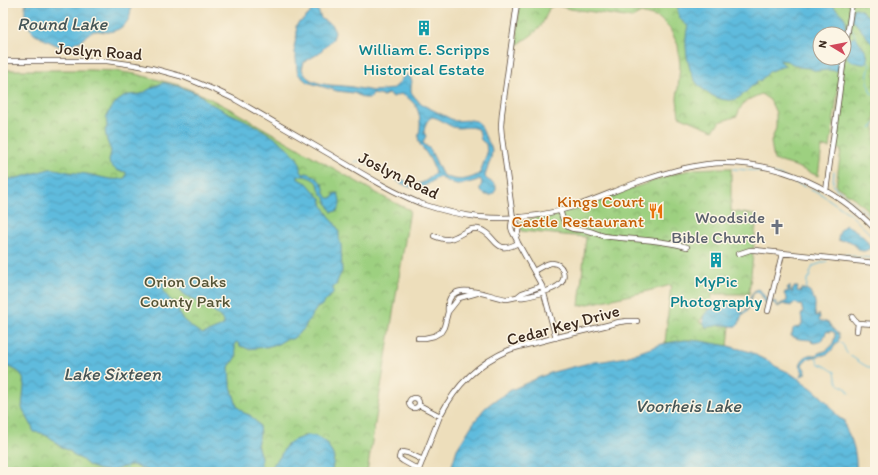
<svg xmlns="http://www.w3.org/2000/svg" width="878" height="475" viewBox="0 0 878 475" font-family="Itim,sans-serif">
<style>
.park{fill:url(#park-crowns);stroke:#6c7d4f}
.water{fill:url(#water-waves);stroke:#4d727e;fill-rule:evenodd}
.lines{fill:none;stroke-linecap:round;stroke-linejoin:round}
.stream{stroke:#5fbbdd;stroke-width:1}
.minor-casing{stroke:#564536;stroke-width:6}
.minor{stroke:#fff;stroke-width:4.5}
.labels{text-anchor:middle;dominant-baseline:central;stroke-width:3;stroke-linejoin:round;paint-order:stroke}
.culture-label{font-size:17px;fill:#0d838f;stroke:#fcf5e5}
.street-label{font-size:17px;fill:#3b2a1e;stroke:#fcf5e5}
.food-label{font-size:17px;fill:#c56008;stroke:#fcf5e5;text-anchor:end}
.worship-label{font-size:17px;fill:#5b616d;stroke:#fcf5e5;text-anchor:end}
.park-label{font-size:17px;fill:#545436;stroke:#fcf5e5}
.water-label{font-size:18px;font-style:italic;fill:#465657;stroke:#fcf5e5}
</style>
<defs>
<pattern id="park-crowns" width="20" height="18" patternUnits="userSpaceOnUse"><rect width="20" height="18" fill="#9dd080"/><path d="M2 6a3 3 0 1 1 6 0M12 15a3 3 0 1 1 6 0" fill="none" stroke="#81a968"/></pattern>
<pattern id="water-waves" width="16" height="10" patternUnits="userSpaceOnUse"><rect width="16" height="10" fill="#5fbbdd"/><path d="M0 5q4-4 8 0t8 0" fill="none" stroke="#5098b3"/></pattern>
</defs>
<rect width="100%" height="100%" fill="#fcf5e5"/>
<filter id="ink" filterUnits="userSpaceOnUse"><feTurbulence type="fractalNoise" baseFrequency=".025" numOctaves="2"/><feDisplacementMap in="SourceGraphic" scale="8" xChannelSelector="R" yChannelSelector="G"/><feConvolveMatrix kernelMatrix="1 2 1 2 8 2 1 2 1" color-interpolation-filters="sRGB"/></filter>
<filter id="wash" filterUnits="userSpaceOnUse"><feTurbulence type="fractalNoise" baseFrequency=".012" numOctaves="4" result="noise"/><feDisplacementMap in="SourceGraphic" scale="16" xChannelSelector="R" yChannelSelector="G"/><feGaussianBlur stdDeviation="0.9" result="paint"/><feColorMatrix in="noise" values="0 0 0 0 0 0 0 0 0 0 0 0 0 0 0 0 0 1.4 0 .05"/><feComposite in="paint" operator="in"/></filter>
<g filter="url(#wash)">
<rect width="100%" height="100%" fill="#eddebb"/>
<!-- park -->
<path class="park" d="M 519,3 L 875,3 L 875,217 L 854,198 L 836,186 L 841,150 L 835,148 L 837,133 L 838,111 L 844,45 L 844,34 L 820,34 L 820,58 L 842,58 L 830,148 L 822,147 L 818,176 L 795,166 L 774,160 L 771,142 L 776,128 L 776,113 L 770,100 L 761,94 C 746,101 743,100 737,116 L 720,122 L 713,130 L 679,116 L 677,99 L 680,66 L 678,45 L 670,29 L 659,18 L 641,13 L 632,18 L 587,11 L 570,9 L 555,5 L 549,8 C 541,31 536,32 517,45 Z
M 3,70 L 90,70 L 115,71 L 135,74 L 179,85 L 203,95 L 230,109 L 387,199 L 410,210 L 367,472 L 3,472 Z
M 717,168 L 731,168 L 731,211 L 757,215 L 749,294 L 712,294 L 711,306 L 699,322 L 730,326 L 728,346 L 690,340 L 665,343 L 671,285 L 640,293 L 579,306 L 586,237 L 521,231 L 521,222 L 543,216 L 556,215 L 673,174 L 694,169 Z"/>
<!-- water -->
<path class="water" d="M 26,3 L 130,3 C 134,19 123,31 107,32 C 103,32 99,30 95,31 C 88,32 85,38 80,41 C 74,43 79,40 74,43 C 71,44 69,47 66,48 C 62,48 58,45 54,44 C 48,41 38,37 33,32 C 26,25 23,12 26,3 Z
M 312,3 L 315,3 L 321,18 L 323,20 L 331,24 L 335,32 L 334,36 L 333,39 L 318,54 L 304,62 L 302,69 C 308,88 336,84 352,87 C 359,88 366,90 373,91 C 377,91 381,90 385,90 C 388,89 388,90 391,89 C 399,87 400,78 406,75 L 409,75 L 412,81 L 411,87 L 411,92 L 414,96 L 421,104 L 455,121 L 471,120 L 476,121 L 480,124 L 486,138 L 491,146 L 492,151 L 491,158 L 485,176 C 486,181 493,181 496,186 L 496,190 L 492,195 L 486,195 L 480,191 L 480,188 L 482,183 L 481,180 L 480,179 C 476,181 472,182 467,183 C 455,187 450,182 439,177 C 421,188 418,194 397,181 L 396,177 C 414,184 419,189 435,173 C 434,166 428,155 424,150 C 422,147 420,145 419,142 C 417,137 420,132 420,127 C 421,112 415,99 400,94 L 393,97 L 388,94 L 383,96 L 373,94 L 370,98 L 364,98 L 354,93 L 337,91 L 307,82 L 298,74 L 297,70 L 296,58 L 294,47 L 297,34 L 296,26 L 298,23 L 303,20 L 310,13 L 312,8 ZM 432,117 C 440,118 445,124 453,127 C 463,130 468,124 479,130 L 481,140 L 486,144 L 487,153 L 480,173 C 469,181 454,182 442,174 L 430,149 L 424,144 L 423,142 L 426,136 L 424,132 C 425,126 426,120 432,117 Z
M 679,3 L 832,3 C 833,5 834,7 836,9 C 840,13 845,16 846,22 L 844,44 L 844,34 L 820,34 L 820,58 L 841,58 L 839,70 L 836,71 L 829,70 L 817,71 L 808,68 L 799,67 L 787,61 L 780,60 L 780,61 L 786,66 L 785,66 L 770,71 L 760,81 L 758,80 C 757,82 756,84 755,85 C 753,86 751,86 750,88 C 746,92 739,99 733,100 C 720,102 703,92 696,82 C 687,70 683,40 688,26 C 680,21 675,12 679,3 Z
M 856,8 L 861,10 L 875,23 L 875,47 L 852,19 L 853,9 Z
M 853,37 C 857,38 858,40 860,43 C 866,51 870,54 865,64 C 859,64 851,62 847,58 L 849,41 Z
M 162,83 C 168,82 171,85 177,86 C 184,89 193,91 200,95 C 203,97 206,100 209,103 C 214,106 220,108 225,111 C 230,114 236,116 242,119 C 257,126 304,152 301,171 L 303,174 C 304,174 305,173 306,173 C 311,173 321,181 323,185 C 325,190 324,193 328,198 L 332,198 L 334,196 L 334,194 L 338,193 C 340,199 342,205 337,211 L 332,212 C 329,208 327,202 325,198 C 323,196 322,195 321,193 C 319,190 319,187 318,184 C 313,178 305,175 298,176 L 298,179 L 307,183 L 319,197 L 321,198 C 322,210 333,219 338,229 C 340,233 338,238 341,244 L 342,272 L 339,277 L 336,285 L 333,288 L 333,293 L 321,306 L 317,308 L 308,321 L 304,329 L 298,334 L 296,336 L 292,339 L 286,339 L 278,344 L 265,347 L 248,349 L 244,347 L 240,346 L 239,344 L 237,342 L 235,343 L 235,350 L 237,355 L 229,367 L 230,383 L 237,406 L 244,413 L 250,415 L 259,425 L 260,434 L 257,445 L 261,457 L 261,466 L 267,472 L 263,472 L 258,470 L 254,471 L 253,468 L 251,467 L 247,469 L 242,472 L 151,472 L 132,465 L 126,466 L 112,471 L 100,470 L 94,468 L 88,465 L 81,459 L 74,456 L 71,452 L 58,445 L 51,438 L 41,433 L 34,432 L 33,430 L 32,426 L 22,408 L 24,386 L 23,378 L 20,373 L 16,370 L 3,365 L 3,179 L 12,179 L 21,177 L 49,169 C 54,168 59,170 64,171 C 72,173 79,173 87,174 C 99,176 113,182 125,178 L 126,175 L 126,172 L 118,171 L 110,165 L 109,161 L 111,151 L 107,141 L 105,131 L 107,126 L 106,118 L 108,113 L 115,103 L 125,96 L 128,95 L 141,94 L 155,86 ZM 169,282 L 176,285 L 184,294 L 190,298 L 203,304 L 219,316 L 224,322 L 224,324 L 220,327 L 203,334 C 198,332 183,321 180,316 C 179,313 179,310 177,307 C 173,302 154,287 169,282 Z
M 846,225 C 856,230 868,238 870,248 C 856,259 857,236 841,241 L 838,240 C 838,235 841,227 846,225 Z
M 790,286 L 790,291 L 793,293 L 792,290 L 794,289 L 794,287 L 798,287 L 797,291 L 801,292 L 802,291 L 800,291 L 801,289 L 804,289 L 804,291 L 806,289 C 811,293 816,299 815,306 C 815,310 814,311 816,316 L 819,316 L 819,314 L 820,317 L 819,320 C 822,322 825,321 828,323 C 831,325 830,325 832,328 C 837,333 842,335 837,343 C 834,346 832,351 829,353 C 820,358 806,355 802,365 C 804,368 806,370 805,374 L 802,376 L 801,374 L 803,373 C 802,370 801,369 800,366 C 800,362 805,356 809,355 C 811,354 813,355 816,355 C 819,352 821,352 825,351 C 832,348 835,340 835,333 L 831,331 L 829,332 L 827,331 L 822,341 L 814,343 L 811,342 L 813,341 C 809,339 805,340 800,339 C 797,339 794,337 791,336 L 793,331 L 792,330 L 794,328 C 797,328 801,327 802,324 L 802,319 L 801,316 L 803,311 L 802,309 L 802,306 L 800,305 L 798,305 L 797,303 L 792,304 L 791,306 L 783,304 L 778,307 L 774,303 L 765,302 L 760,293 L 756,292 L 753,294 L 747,312 L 742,315 L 739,324 L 737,326 C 732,327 728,325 723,325 C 717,325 712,327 706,327 C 694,311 721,303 733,305 C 737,306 740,310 742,313 C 752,309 746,295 757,289 L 761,291 L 767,300 L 776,302 L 778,306 L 779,306 L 780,304 L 787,301 L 787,298 L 784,294 L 785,292 L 789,291 L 787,288 L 789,286 Z
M 685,340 L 701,341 L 728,346 L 751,352 L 759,357 L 771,362 L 775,366 L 790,373 L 813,389 L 828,403 L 839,418 L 844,420 C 844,428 849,433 852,441 C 855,450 857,462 856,472 L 450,472 L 457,449 L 472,425 L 484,409 L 491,403 L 511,390 L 540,377 L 553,372 L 593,362 L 604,361 L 626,357 L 662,344 Z
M 308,435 L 315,436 L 325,441 L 327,443 L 334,457 L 332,472 L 272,472 C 271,465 275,463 279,458 C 281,455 283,451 285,447 C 290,440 301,438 308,435 Z"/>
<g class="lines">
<!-- stream -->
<path class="stream" d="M 851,27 L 857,40
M 867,58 L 869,63 L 870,67 C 866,74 868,86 871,93 L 875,95
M 871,128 L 874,126 L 875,123
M 354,162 L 357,161 L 362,162 L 396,177
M 733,169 C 750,170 769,171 786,178 C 793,181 801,186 809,188 L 810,190 L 818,192 L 850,214
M 833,183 L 834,172
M 833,185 L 835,188 L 841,192 L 856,205
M 859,207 L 875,220
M 852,216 L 875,239
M 837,257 C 848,253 849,254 858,258 L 860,257 L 875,258
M 806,289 L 807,284 L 807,279 L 811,276 L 810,273 L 813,266 L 827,261
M 838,341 C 846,345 843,348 847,353 C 849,356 853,357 855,359 C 862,364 867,367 875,370
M 816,357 L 819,364 C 828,366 828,369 835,372 C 837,384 837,384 847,389 L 849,393
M 798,379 L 801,376
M 126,466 L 126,472"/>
</g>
</g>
<g filter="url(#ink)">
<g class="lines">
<defs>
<path id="minor" d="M 844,57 L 852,3
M 3,61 L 107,61 L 135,65 L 151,68 L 184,77 L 217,91 L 236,100 C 269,119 302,138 336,158 C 363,174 392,192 422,204 C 440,210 460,215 479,217 C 512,220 545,216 576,206 C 599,198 621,188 644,180 C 671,171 698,163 726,163 C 783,163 837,189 875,229
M 826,191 L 844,58
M 560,210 C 562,216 563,223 568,227 C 574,231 583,229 589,231 C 594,232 599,235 604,236 C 632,240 661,239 687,247
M 513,218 C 508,231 514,232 518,243 L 542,286 L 556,338
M 434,236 C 439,238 444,240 449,239 C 460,237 467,227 478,229 C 497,233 493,257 518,243
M 516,237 C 520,229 519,225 513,218 L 502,138 L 501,126 L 502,113 L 517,3
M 738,254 L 750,250 L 755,250 L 875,263
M 517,297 L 522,293 L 542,286
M 768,311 L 782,254
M 448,312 C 445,276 487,296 506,299 C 510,299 514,297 518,297 C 523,297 519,298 524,297 C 532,296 553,290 559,285 C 568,278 563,262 551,263 C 545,264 539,268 534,271
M 852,317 L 856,322 L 858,323 L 875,324
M 857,331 L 858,323
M 418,338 L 425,338 L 434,336 L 441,332 L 444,327 L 448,312 L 459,298 L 477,293
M409 403a5 5 0 1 1 10 0a5 5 0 1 1-10 0Z
M 419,405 L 440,416
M 419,470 L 403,461 L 399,458 L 400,454 L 403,452 L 408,453 L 423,460
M 418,472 L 440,416 C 455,387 478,363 509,350 C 520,346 531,344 542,341 C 568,334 594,329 619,322 L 627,321 L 637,321"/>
</defs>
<!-- minor casing -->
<use href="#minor" class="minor-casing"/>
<!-- minor -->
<use href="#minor" class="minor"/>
</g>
</g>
<!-- icons -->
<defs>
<symbol id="building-bare" viewBox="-9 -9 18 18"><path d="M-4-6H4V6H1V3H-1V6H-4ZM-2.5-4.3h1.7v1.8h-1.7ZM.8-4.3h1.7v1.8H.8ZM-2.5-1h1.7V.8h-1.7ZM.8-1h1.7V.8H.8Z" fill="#0f9aa8" stroke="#fcf5e5" stroke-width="2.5" paint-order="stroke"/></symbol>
<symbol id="restaurant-bare" viewBox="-9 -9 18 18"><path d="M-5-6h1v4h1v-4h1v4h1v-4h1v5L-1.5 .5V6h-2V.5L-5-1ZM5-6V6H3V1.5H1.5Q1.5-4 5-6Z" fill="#e8710a" stroke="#fcf5e5" stroke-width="2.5" paint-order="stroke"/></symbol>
<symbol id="church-bare" viewBox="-9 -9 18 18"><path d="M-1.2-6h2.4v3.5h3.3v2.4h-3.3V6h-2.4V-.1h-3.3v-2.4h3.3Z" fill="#6b7280" stroke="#fcf5e5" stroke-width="2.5" paint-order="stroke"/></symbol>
</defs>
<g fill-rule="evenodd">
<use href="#building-bare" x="413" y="17" width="22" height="22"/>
<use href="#restaurant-bare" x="645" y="200" width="22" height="22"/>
<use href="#church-bare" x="766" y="216" width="22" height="22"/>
<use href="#building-bare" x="705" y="249" width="22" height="22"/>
</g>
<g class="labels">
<!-- culture labels -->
<g class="culture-label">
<text x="424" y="49">William E. Scripps<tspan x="424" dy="20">Historical Estate</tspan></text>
<text x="716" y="281">MyPic<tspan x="716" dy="20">Photography</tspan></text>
</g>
<!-- street labels -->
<g class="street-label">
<text transform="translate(99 51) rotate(4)">Joslyn Road</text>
<text transform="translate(399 175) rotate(26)">Joslyn Road</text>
<text transform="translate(563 325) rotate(-15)">Cedar Key Drive</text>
</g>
<!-- food labels -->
<g class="food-label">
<text x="644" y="201">Kings Court<tspan x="644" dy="20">Castle Restaurant</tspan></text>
</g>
<!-- worship labels -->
<g class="worship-label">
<text x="765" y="217">Woodside<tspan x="765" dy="20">Bible Church</tspan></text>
</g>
<!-- park labels -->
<g class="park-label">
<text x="185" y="281">Orion Oaks<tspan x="185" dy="20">County Park</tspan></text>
</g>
<!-- water labels -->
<g class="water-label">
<text x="62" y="24">Round Lake</text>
<text x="112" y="374">Lake Sixteen</text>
<text x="688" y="406">Voorheis Lake</text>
</g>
</g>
<!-- margin -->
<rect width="878" height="475" fill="none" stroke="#fcf5e5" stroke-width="16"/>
<!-- north arrow -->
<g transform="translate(832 46) rotate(280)"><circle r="19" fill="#fcf5e5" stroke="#afa495"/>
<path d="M0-3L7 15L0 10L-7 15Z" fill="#d1495b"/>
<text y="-6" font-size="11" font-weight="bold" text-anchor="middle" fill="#3b2a1e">N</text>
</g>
</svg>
